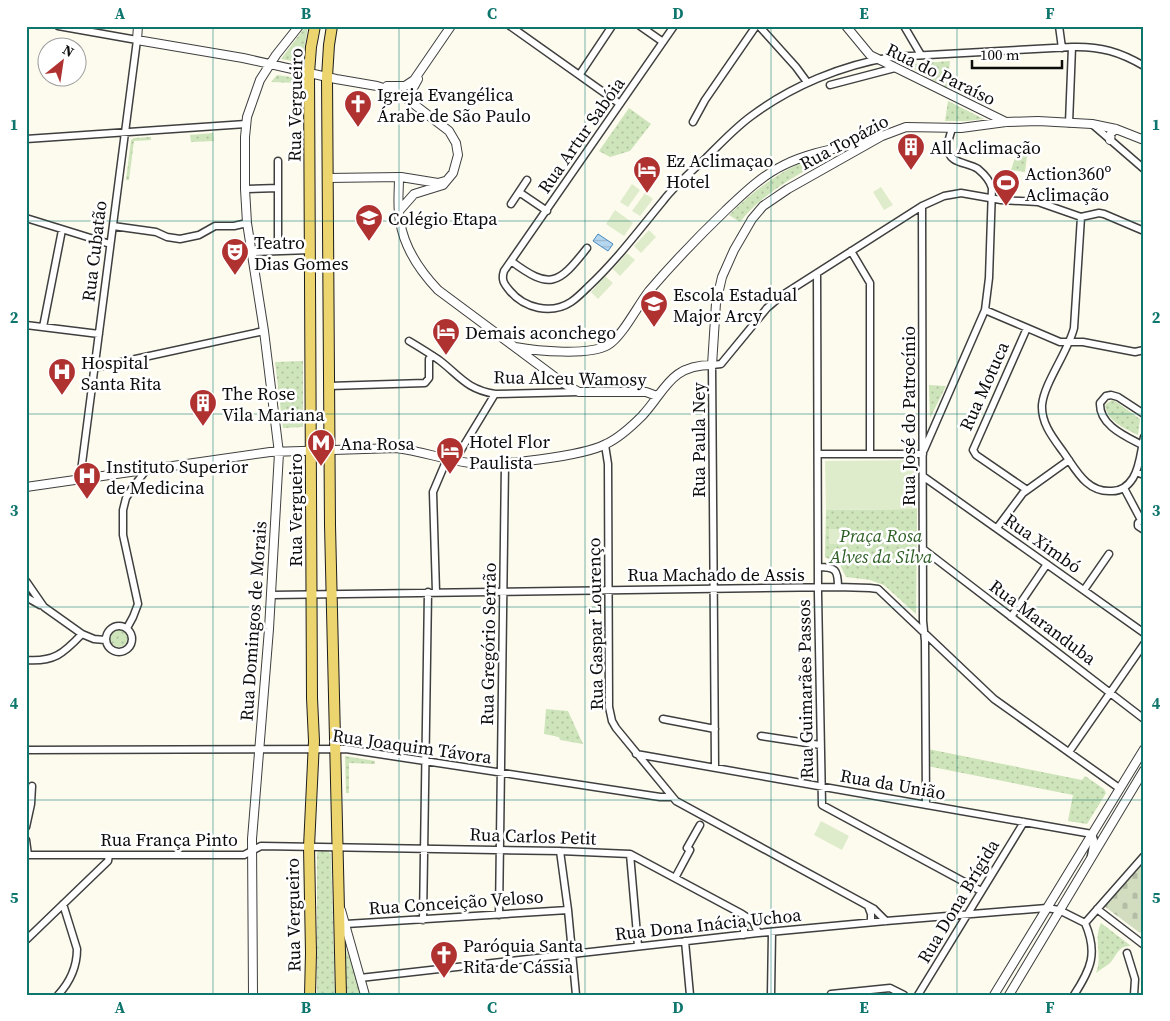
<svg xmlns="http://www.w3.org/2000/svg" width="1170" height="1021" viewBox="0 0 1170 1021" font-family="'Source Serif 4',serif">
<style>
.green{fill:url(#green-dots)}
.cemetery{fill:url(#cemetery-stones)}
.pitch{fill:#dfeccb}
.water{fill:url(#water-rules);stroke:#4488c0}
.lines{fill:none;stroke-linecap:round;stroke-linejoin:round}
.minor-casing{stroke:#3f3f3f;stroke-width:9}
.tertiary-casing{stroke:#3f3f3f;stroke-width:10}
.primary-casing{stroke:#1d1d1d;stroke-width:12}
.minor{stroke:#fff;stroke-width:6}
.tertiary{stroke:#fff;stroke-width:8}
.primary{stroke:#ecd46f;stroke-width:10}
.grid{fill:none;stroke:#0f766e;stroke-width:1;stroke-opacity:0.55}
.labels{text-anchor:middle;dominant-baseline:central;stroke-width:5;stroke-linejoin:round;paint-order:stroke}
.street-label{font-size:18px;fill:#0c0c0c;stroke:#fff}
.poi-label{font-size:18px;fill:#0c0c0c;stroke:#fff;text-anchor:start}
.park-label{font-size:18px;font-style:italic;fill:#2c5e23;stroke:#fff}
.neatline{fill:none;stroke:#0f766e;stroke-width:2}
.grid-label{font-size:16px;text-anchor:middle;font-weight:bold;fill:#0f766e}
</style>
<defs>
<pattern id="green-dots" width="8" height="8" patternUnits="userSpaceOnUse" patternTransform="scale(1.25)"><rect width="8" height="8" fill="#cee4ba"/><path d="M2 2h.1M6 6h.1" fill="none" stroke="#b0c29f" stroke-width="1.8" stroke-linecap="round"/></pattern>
<pattern id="cemetery-stones" width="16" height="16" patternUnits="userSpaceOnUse" patternTransform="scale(1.25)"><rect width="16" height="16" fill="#d2ddc0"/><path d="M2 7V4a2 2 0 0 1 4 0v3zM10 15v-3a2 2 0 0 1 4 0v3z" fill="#b3bca4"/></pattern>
<pattern id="water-rules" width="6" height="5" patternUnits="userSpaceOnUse" patternTransform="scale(1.25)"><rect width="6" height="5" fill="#b6d7f0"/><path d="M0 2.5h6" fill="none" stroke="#9bb7cd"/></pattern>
</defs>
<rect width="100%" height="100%" fill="#fdfbed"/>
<!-- green -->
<path class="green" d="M 306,26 L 308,26 L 302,63 L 281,59 Z
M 950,61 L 947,88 L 907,65 L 910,64 Z
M 277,75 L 298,78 L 298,83 L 271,82 Z
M 948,101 L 984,119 L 967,121 L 945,121 Z
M 629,108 L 651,124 L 630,151 L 610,157 L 599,151 Z
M 213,133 L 214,141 L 191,142 L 190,135 Z
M 151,137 L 151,140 L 134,141 L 129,180 L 126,180 L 131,140 L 134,138 Z
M 1019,146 L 1028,147 L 1025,172 L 1011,170 Z
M 836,153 C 802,173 765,190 740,222 L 729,215 C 759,186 793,159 836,153 Z
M 303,361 L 303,427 L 283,428 L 275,362 Z
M 929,385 L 946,386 L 930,418 Z
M 1112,400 L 1115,401 L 1140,419 L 1138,435 C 1124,428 1107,421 1105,405 Z
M 917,509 L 916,614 L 884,585 L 870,580 L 846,577 L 840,565 L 825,557 L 826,510 Z
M110 638a9 9 0 1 1 18 0a9 9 0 1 1-18 0Z
M 546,709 L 568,711 L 583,744 L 560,740 L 559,737 L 544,734 Z
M 928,749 L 1082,780 L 1085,776 L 1104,789 L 1106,793 L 1087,824 L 1068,821 L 1073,795 L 927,766 Z
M 345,756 L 375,761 L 375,764 L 349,763 L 349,793 L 346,793 Z
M 319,850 L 328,851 L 331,854 L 335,995 L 317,995 L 317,853 Z
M 1101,923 L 1131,946 C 1118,945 1116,957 1110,963 C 1106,966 1100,970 1096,973 C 1103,956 1093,939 1101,923 Z
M 345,946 L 361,988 L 363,995 L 344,995 Z"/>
<!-- cemetery -->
<path class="cemetery" d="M 1144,863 L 1144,929 L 1140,933 L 1104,906 Z"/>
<!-- pitch -->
<path class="pitch" d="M 632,184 L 640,190 L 628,207 L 620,202 Z
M 881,187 L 893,205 L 884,210 L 873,192 Z
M 645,193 L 653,199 L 640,216 L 632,211 Z
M 615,210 L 633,223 L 624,236 L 606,224 Z
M 649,230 L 656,237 L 641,253 L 634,246 Z
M 627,253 L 635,260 L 620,276 L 613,269 Z
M 605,276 L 613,283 L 598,299 L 591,292 Z
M 916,460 L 917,509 L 826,510 L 825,461 Z
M 829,529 L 850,529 L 850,544 L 829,544 Z
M 821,821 L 849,836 L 842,850 L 814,835 Z"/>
<!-- water -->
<path class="water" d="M 598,234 L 613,244 L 608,251 L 593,241 Z"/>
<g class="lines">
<defs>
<path id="minor" d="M 58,26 L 137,40 L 80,479
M 510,26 L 620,104
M 640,26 L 663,42
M 674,26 L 504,271 C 501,280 504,284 510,291 C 524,308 551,315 571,302 C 577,298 583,292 588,287 C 616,261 639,230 663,201 C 675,185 691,172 706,158 C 720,144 734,129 750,117 C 791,86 842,65 892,57 L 1072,47 C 1100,46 1120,52 1144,66
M 759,26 L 796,67 L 807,82
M 904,26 L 921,55
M 1059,26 L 1062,48
M 580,74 L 612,26
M 830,85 L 895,68
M 693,122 L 705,100 L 756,26
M 1069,123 L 1072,47
M 1092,124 L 1144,169
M 26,139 L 246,124
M 278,161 L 278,251
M 245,189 L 278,188
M 519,192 L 547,211
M 511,204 L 527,180
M 922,206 L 923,621 L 925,641 L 926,805
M 1081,217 L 1074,328 C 1068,352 1044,383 1042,405 C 1041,424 1054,439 1064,453 C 1076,470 1087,493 1112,491 C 1121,491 1128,486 1133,478 C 1140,467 1141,450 1144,437
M 26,218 L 110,244
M 113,226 L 156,232 L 167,237 L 180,239 L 199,235 L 215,226 L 234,226 L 247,223
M 851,251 L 870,283 L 870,454
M 252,252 L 310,250
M 511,261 C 550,290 558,285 587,248
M 817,273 L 818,594 L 822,805 L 981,891
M 985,310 L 1060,342 L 1083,342 L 1135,352 L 1144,350
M 26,325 L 99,334
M 43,327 L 62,230
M 409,341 C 419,347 429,353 439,360 C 460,376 466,389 495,394 L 579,392
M 94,368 L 264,331
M 329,386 L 425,383 L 429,378 L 429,359 L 433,356
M 605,445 L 608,464 L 609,707 L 612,721 L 616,728 L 676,801 L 874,909 L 886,921
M 1142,445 C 1125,436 1099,425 1100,403 L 1106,396 L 1111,395 L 1118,397 L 1144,414
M 924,450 L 985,310 L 989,278 L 992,188 C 990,181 984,174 978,169 C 968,162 948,164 948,148 C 947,141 951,134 952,128
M 818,454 L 923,454
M 456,461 L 458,455 L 495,394
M 1136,472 L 1144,475
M 924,477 L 1144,633
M 1124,488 L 1141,520
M 1027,490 L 976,455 L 973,450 L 1027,328
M 1141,520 L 1138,523 L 1138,526 L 1144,530
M 997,528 L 1023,493 L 1069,460
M 923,549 L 1144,719
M 818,567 C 836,567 838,570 838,587
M 26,581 L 44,607 L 82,634 L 94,639 L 105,640
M 1084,590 L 1109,554
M 436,592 L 433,492 L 447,459
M 272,595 L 838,587 L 870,588 L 878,589 L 994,699 L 1119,788
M 26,597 L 40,605
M 1011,617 L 1047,564
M106 639a13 13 0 1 1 26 0a13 13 0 1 1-26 0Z
M 127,628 L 133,617 L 138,604 L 123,535 L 123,510 L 126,498 L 133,487 L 147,469
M 26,660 C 54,662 63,654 82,634
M 663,719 L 715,729
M 761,736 L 820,745
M 26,750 L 346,749 L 660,797 L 672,797
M 1069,752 L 1144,644
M 636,754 L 1092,834 L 1094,840 L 1091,856
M 715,767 L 712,365 L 721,364 L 767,308 L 781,296 L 922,206 L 944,196 L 961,193 L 1001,200 L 1038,202 L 1081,217 L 1099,213 L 1104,214 L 1144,231
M 26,827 L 31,804 L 32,786
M 26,840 L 28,855
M 560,851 L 568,910 L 576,995
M 630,854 L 638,946
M 26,855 L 244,855 L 261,846 L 560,851 L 630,854 L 742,914 L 744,920 L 744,935
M 675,878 L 690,850 L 687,848 L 700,825
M 868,906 L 871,914 L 871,922
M 1097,909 L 1144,945
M 742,914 L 753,921 L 758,933
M 499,915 L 505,463
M 423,920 L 428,592
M 1085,923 L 1144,856
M 346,924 L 568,910
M 26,940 L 108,861 L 109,855
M 685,941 L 690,995
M 1127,953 L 1135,979 L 1134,995
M 360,978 L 758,933 L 886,921 L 1047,908 L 1059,910 L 1085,923
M 831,994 L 890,988 L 904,995
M 58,995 C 70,982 77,966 77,949 L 63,904
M 771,995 L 772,932
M 918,995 L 1024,822
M 1074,995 C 1091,969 1098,953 1085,923"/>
<path id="tertiary" d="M 138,26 L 137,40 L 243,58 L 336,79 L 377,86 L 393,91 L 407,99 L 449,131 L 456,143 L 458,155 L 453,173 L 443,185 L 414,194 L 399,211
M 846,26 L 870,55 L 1006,122
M 387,86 L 405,86 L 414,80 L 451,26
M 407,99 L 418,79
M 1110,140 L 1111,133 L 1116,129
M 399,177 C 399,192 397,207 400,221 C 404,247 420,271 438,290 L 563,383 L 579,392 L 646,392 L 657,396
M 327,178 L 401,177 L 438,183 L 445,181
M 515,347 C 537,351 589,356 608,345 C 622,337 638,305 649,291 C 673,263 698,237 725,211 C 743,194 761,176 784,165 C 810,152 840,148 868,141
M 26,487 L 270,452 L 396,448 C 421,451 445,460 470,463 C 495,467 584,456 606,444 C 619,438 632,426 642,416 C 666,390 670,365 712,365 L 716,303 L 722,277 L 734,250 L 752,219 L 763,206 L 788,189 L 882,136 L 906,127 L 961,128 L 1006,122 L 1038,121 L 1092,124 L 1116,129 L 1144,140
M 341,910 L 365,995
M 253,995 L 252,839 L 269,629 L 279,453 L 264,331 L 247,223 L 245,189 L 245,137 L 247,117 L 260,80 L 276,55 L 299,26
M 994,995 L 1144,749
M 1009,995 L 1144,770"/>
<path id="primary" d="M 332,26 L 329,45 L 327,77 L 330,525 L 341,995
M 310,995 L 311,953 L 309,847 L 314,741 L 312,698 L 309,73 L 311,47 L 315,26"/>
</defs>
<!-- minor casing -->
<use href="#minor" class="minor-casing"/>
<!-- tertiary casing -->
<use href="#tertiary" class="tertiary-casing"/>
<!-- primary casing -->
<use href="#primary" class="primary-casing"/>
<!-- minor -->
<use href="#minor" class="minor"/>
<!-- tertiary -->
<use href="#tertiary" class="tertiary"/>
<!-- primary -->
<use href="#primary" class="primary"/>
</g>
<!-- grid -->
<path class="grid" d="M 213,26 L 213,995M 399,26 L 399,995M 585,26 L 585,995M 771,26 L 771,995M 957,26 L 957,995M 26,221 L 1144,221M 26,414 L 1144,414M 26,607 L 1144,607M 26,800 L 1144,800"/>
<!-- icons -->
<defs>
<symbol id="church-pin" viewBox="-11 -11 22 30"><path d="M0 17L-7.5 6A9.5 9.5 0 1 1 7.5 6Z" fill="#af3231" stroke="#fff"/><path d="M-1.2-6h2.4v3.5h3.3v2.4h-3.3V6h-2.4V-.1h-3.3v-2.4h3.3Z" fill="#fff"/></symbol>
<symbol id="building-pin" viewBox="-11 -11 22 30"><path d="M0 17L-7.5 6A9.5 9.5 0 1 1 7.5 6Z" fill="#af3231" stroke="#fff"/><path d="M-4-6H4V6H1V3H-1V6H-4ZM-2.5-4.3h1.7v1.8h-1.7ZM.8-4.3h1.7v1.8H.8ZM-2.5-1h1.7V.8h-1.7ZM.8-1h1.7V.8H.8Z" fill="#fff"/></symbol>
<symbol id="hotel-pin" viewBox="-11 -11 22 30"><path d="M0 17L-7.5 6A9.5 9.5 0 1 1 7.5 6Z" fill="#af3231" stroke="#fff"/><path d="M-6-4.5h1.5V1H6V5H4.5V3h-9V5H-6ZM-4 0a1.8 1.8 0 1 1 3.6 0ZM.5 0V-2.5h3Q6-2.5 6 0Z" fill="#fff"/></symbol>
<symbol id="stadium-pin" viewBox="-11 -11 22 30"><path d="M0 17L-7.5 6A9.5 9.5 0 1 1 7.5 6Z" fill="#af3231" stroke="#fff"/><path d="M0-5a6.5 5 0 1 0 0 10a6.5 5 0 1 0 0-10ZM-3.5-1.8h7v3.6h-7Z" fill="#fff"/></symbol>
<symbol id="school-pin" viewBox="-11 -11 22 30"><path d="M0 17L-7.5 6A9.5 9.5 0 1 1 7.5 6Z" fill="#af3231" stroke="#fff"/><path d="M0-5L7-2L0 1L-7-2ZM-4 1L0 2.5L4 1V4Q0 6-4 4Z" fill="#fff"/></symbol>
<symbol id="theatre-pin" viewBox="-11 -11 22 30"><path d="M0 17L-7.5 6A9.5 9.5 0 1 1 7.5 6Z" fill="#af3231" stroke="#fff"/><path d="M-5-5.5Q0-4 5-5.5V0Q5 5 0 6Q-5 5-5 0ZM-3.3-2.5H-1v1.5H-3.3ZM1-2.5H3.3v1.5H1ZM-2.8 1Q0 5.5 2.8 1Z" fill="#fff"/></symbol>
<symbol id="hospital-pin" viewBox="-11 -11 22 30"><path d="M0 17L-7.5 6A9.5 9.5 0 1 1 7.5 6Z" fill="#af3231" stroke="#fff"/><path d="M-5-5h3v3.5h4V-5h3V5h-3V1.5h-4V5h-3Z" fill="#fff"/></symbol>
<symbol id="metro-pin" viewBox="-11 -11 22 30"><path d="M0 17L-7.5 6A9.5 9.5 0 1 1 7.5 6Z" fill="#af3231" stroke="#fff"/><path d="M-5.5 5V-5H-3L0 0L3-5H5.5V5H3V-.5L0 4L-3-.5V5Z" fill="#fff"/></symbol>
</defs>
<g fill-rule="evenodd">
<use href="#church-pin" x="342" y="88" width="32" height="43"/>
<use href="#building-pin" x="895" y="131" width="32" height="43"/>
<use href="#hotel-pin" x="631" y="154" width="32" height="43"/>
<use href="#stadium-pin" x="990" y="167" width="32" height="43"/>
<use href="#school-pin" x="353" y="202" width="32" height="43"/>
<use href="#theatre-pin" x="219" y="236" width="32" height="43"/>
<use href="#school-pin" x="638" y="288" width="32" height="43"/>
<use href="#hotel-pin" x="430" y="316" width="32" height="43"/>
<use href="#hospital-pin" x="46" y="356" width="32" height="43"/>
<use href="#building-pin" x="187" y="387" width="32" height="43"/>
<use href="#metro-pin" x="305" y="427" width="32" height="43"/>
<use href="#hotel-pin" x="434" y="435" width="32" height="43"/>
<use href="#hospital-pin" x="71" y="460" width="32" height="43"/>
<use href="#church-pin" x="428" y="939" width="32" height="43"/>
</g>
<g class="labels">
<!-- street labels -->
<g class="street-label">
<text transform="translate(941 74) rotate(26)">Rua do Paraíso</text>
<text transform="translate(295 105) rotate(-89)">Rua Vergueiro</text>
<text transform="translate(581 135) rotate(-55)">Rua Artur Sabóia</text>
<text transform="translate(844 142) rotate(-28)">Rua Topázio</text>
<text transform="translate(94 251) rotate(-83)">Rua Cubatão</text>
<text transform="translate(570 378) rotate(1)">Rua Alceu Wamosy</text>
<text transform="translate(984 386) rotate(-66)">Rua Motuca</text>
<text transform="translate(908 416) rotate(-90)">Rua José do Patrocínio</text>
<text transform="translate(698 440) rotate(-90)">Rua Paula Ney</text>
<text transform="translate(295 510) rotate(-90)">Rua Vergueiro</text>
<text transform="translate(1043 543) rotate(35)">Rua Ximbó</text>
<text x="716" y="574">Rua Machado de Assis</text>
<text transform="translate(253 621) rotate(-86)">Rua Domingos de Morais</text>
<text transform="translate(1043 622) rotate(37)">Rua Maranduba</text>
<text transform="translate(595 624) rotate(-91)">Rua Gaspar Lourenço</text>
<text transform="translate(488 644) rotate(-89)">Rua Gregório Serrão</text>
<text transform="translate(805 689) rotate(-91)">Rua Guimarães Passos</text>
<text transform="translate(412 746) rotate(8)">Rua Joaquim Távora</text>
<text transform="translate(893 784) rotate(10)">Rua da União</text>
<text transform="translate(533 836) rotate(2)">Rua Carlos Petit</text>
<text x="169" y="839">Rua França Pinto</text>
<text transform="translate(958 901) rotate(-59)">Rua Dona Brígida</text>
<text transform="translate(456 902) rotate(-4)">Rua Conceição Veloso</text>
<text transform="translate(293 915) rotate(-91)">Rua Vergueiro</text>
<text transform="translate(708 924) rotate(-6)">Rua Dona Inácia Uchoa</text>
</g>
<!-- poi labels -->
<g class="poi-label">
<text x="377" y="94">Igreja Evangélica<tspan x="377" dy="21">Árabe de São Paulo</tspan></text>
<text x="930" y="147">All Aclimação</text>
<text x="666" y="160">Ez Aclimaçao<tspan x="666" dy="21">Hotel</tspan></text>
<text x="1025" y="173">Action360º<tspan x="1025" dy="21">Aclimação</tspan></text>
<text x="388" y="218">Colégio Etapa</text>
<text x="254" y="242">Teatro<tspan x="254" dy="21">Dias Gomes</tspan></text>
<text x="673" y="294">Escola Estadual<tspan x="673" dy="21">Major Arcy</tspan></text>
<text x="465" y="332">Demais aconchego</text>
<text x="81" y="362">Hospital<tspan x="81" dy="21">Santa Rita</tspan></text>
<text x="222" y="393">The Rose<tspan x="222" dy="21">Vila Mariana</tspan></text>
<text x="469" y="441">Hotel Flor<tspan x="469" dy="21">Paulista</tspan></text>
<text x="340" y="443">Ana Rosa</text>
<text x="106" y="466">Instituto Superior<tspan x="106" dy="21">de Medicina</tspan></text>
<text x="463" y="945">Paróquia Santa<tspan x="463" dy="21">Rita de Cássia</tspan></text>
</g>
<!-- park labels -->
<g class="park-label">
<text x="881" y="535">Praça Rosa<tspan x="881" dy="21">Alves da Silva</tspan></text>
</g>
</g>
<!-- border -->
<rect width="1170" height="1021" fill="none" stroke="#ffffff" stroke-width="55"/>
<!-- north arrow -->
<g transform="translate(62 62) rotate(30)"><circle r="24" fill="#ffffff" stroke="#9e9e9e"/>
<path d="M0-4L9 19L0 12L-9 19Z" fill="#af3231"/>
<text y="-8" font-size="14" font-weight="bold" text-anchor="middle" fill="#0c0c0c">N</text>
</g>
<!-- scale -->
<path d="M972 60v8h90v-8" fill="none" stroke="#0c0c0c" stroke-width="2.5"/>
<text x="980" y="60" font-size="15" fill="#0c0c0c" stroke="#ffffff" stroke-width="4" paint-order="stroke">100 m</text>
<rect x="28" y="28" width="1114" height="966" class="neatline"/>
<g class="grid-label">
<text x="120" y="19">A</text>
<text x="306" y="19">B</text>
<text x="492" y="19">C</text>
<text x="678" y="19">D</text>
<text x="864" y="19">E</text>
<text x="1050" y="19">F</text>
<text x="14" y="130">1</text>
<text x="1156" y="130">1</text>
<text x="14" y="323">2</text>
<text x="1156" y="323">2</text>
<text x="14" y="516">3</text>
<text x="1156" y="516">3</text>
<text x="14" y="709">4</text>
<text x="1156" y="709">4</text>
<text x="14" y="903">5</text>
<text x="1156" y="903">5</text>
<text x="120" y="1013">A</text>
<text x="306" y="1013">B</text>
<text x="492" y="1013">C</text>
<text x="678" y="1013">D</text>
<text x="864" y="1013">E</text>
<text x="1050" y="1013">F</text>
</g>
</svg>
